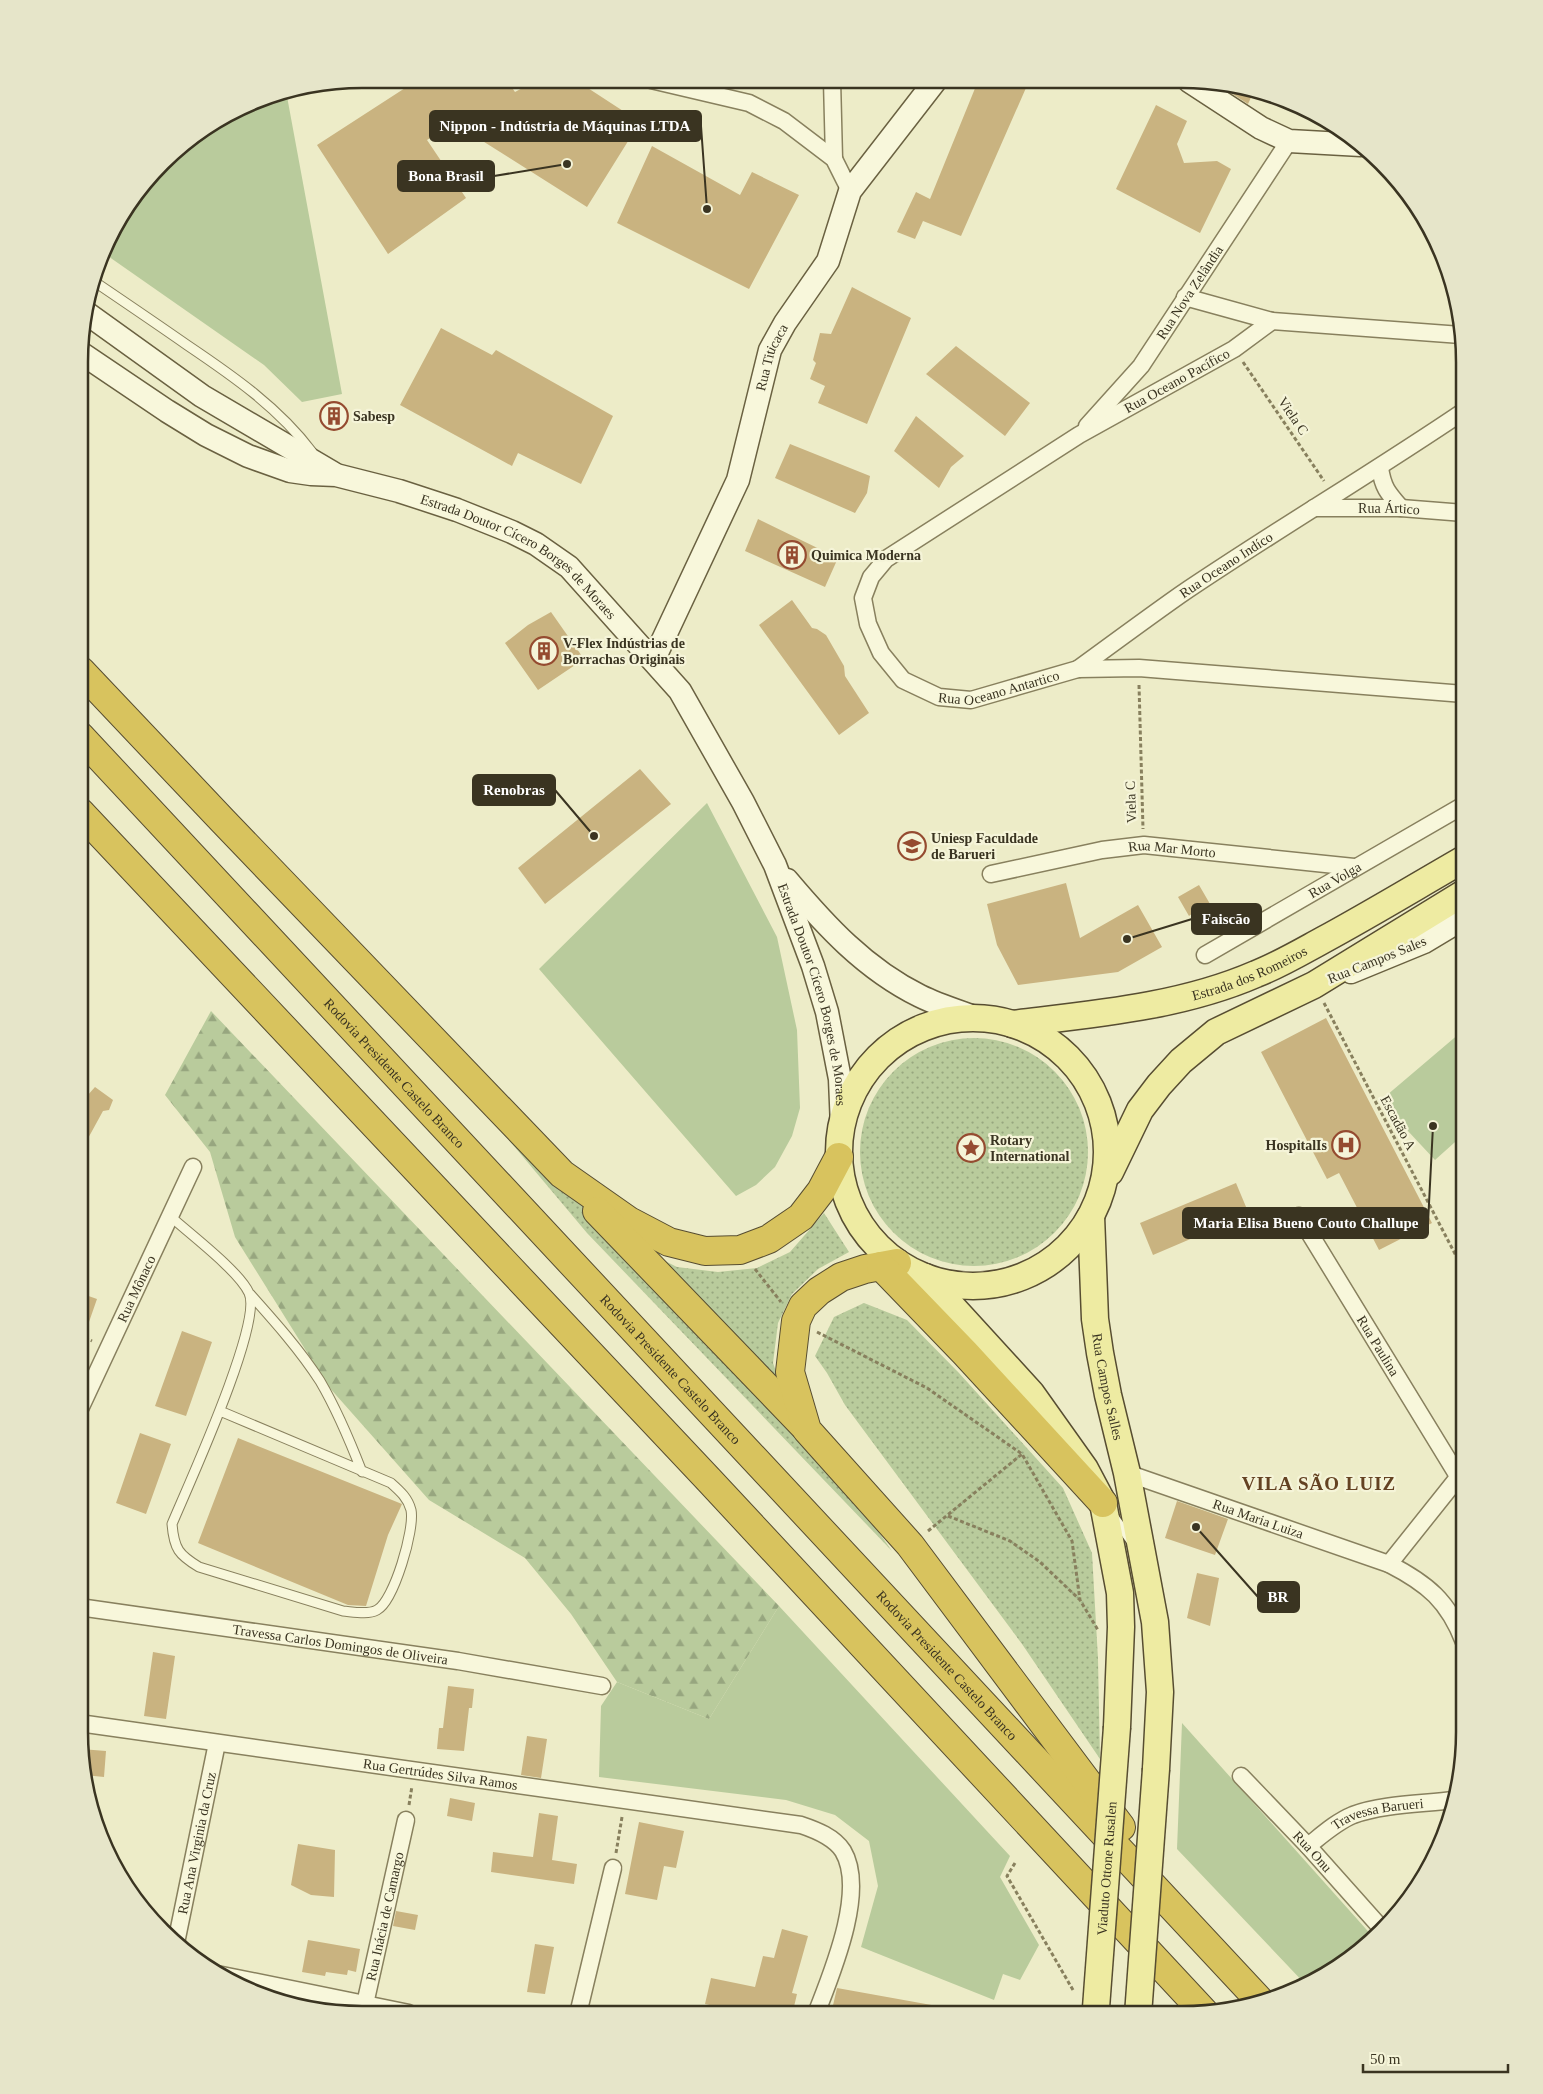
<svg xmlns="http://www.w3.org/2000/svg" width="1543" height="2094" viewBox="0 0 1543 2094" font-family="'Times New Roman',serif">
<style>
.grass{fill:#b9cb9c}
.forest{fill:url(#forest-firs)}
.park{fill:url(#park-dots)}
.building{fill:#c9b380}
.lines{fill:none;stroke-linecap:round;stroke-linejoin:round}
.lane-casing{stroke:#88805e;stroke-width:11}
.street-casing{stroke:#88805e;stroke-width:19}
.secondary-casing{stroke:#6a6141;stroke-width:25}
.primary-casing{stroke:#574d31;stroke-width:29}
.highway-casing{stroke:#574d31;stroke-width:30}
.path{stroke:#88805e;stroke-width:3;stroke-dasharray:4 2.5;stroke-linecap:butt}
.lane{stroke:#f8f7db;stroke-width:9}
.street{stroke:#f8f7db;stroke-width:16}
.secondary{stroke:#f8f7db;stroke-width:22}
.primary{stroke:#eeeba2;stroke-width:26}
.highway{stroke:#d8c35e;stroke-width:28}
.primary-bridge-casing{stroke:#574d31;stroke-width:29;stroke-linecap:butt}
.primary-bridge{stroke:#eeeba2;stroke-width:26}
.labels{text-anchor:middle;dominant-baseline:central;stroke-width:4.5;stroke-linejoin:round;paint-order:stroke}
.street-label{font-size:14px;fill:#3a3421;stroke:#f5f4d8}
.poi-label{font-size:14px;font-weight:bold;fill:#3a3421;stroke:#f5f4d8;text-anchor:start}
.district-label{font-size:19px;font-weight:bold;letter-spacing:1px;fill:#644222;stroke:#f5f4d8}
.rim{fill:none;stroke:#3a3421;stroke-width:2.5}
.leader{fill:none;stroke:#3a3421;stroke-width:2}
.callout-dot{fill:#3a3421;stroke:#f5f4d8;stroke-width:2}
.callout{fill:#3a3421;stroke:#3a3421;stroke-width:2}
.callout-label{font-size:15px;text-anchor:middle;font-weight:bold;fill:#fff}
</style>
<defs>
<pattern id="forest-firs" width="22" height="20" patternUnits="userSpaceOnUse" patternTransform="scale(1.25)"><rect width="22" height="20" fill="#b9cb9c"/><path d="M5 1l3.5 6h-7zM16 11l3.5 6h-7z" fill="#97a67f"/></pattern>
<pattern id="park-dots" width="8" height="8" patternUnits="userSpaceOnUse" patternTransform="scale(1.25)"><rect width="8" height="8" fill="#b9cb9c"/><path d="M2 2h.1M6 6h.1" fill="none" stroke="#97a67f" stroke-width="1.8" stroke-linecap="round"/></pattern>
</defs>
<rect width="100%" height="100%" fill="#edecc8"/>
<!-- grass -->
<path class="grass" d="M 286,91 L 342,394 L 302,402 L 264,365 L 105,254 L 116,220 L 175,149 L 270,94 Z
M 707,803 L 777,937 L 797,1030 L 800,1108 L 792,1136 L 775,1167 L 756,1185 L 736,1196 L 539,969 Z
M 1460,1033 L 1464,1038 L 1464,1134 L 1435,1160 L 1380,1101 Z
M 779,1606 L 1010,1856 L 1000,1877 L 1039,1945 L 1020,1980 L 1003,1974 L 994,2000 L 861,1947 L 878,1886 L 869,1841 L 835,1815 L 786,1800 L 599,1777 L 601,1706 L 617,1682 L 709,1719 Z
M 1182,1723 L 1374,1938 L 1368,1945 L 1307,1986 L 1177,1849 Z"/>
<!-- forest -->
<path class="forest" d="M 211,1011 L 779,1606 L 709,1719 L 617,1682 L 571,1614 L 525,1558 L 429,1500 L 328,1386 L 235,1237 L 210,1152 L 165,1095 Z"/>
<!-- park -->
<path class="park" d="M860 1152a114 114 0 1 1 228 0a114 114 0 1 1-228 0Z
M 487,1114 L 633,1245 L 677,1267 L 718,1272 L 757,1268 L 790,1252 L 824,1213 L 849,1252 L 818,1269 L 792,1294 L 778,1323 L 773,1363 L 787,1402 L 892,1551 L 587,1233 Z
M 864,1303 L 907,1320 L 959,1373 L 1063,1488 L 1092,1553 L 1098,1659 L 1100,1759 L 1022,1644 L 845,1405 L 827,1373 L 815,1356 L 834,1317 Z"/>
<!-- building -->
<path class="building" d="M 419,79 L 506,79 L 515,92 L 539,79 L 574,79 L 640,122 L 587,207 L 454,123 L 427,140 L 466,198 L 388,254 L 317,145 Z
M 978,81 L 1029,81 L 961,236 L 923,221 L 915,239 L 897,232 L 916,192 L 930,199 Z
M 1213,81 L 1219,81 L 1254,91 L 1248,104 Z
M 1156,105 L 1187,121 L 1177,144 L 1184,163 L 1217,161 L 1231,169 L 1200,233 L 1116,189 Z
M 652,146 L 740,195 L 752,172 L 799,195 L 749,289 L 617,223 Z
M 852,287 L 911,318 L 867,424 L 818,403 L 825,386 L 810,379 L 816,363 L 813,360 L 820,333 L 831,334 Z
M 441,328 L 492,355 L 496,350 L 613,416 L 581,484 L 518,453 L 512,466 L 400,405 Z
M 956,346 L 1030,403 L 1005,436 L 926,374 Z
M 916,416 L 964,456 L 951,467 L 939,488 L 894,451 Z
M 790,444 L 870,476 L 867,493 L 855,513 L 775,478 Z
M 758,519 L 838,558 L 825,587 L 745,551 Z
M 792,600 L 812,628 L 817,629 L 826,635 L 844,666 L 845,676 L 869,713 L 839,735 L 759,625 Z
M 551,612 L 584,659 L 538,690 L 505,643 L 528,625 Z
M 640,769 L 671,804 L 545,904 L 518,868 Z
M 1066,883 L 1080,938 L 1138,905 L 1162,947 L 1118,972 L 1018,985 L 997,945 L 987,904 Z
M 1199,885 L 1217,916 L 1200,925 L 1193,913 L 1189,916 L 1178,897 Z
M 1326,1018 L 1432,1223 L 1379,1250 L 1339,1173 L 1327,1179 L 1261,1052 Z
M 95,1087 L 113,1100 L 109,1110 L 103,1111 L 80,1153 L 80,1097 L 87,1096 Z
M 1236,1183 L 1249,1214 L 1153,1255 L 1140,1223 Z
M 80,1293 L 97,1299 L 82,1342 L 79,1341 Z
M 182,1331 L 212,1342 L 186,1416 L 155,1406 Z
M 140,1433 L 171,1444 L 146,1514 L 116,1503 Z
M 238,1438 L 402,1504 L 388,1535 L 366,1606 L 348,1605 L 198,1543 Z
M 1177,1501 L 1228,1519 L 1215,1555 L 1165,1538 Z
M 1197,1573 L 1219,1578 L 1210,1626 L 1187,1618 Z
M 153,1652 L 175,1656 L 166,1719 L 144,1716 Z
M 448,1686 L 474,1689 L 472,1708 L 469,1708 L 464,1751 L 437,1749 L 439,1728 L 443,1728 Z
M 527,1736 L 547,1739 L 541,1778 L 521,1775 Z
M 81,1749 L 106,1751 L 104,1777 L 84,1775 Z
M 450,1798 L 475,1803 L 472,1821 L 447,1816 Z
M 539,1813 L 558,1816 L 552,1860 L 577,1864 L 574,1884 L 491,1872 L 493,1852 L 533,1857 Z
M 639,1822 L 684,1831 L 676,1868 L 664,1866 L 657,1900 L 625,1894 Z
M 298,1844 L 335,1850 L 334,1897 L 311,1895 L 291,1885 Z
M 396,1911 L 418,1915 L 415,1930 L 393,1926 Z
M 782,1929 L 808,1936 L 792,1993 L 797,1994 L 793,2011 L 782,2008 L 781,2014 L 750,2014 L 705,2004 L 711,1978 L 755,1987 L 763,1956 L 774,1958 Z
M 308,1940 L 360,1949 L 356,1972 L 348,1970 L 347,1975 L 326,1972 L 325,1976 L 302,1972 Z
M 535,1944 L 554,1947 L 545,1994 L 527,1992 Z
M 837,1988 L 937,2006 L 936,2015 L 831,2014 Z"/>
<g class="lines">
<defs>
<path id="lane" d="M 95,282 C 126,303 157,324 187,345 C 233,376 279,408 312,452
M 170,1216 C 190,1234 239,1271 249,1293 C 263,1323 187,1488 172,1524 C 174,1549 179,1555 199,1567 L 343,1611 C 354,1612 368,1615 377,1610 C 394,1601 415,1529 411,1510 C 408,1498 400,1491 391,1483 L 220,1411
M 250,1294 C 275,1322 300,1350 320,1381 C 337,1410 350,1441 362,1472
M 1114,1517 L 1131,1541"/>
<g id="street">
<path d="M 651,80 L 749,103 L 784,121 L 834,159 L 850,191"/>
<path d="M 832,80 L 834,159"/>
<path d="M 1185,297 L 1272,321 L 1461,335"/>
<path id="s1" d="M 1272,321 L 1234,349 L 1079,435 L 886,559 L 871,577 L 863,598 L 868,624 L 881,653 L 903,680 L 939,697 L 971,700 L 1078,669 L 1139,668 L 1464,694"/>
<path id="s2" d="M 1087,426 L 1141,366 L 1289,141"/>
<path d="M 1380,468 C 1383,488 1388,493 1401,508"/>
<path id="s3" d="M 1314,508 L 1401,508 L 1464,513"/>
<path id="s4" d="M 1078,669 C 1112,644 1146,619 1180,595 C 1273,532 1371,474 1464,411"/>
<path id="s5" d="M 991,874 L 1102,850 L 1144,845 L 1354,867"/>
<path id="s6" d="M 1205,955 L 1464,805"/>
<path id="s7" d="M 1299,1216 L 1458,1476"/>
<path id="s8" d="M 79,1411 L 193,1167"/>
<path id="s9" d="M 1127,1473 L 1389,1564 C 1428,1584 1448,1601 1464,1642"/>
<path d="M 1389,1564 L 1464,1470"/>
<path id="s10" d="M 79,1607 L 458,1661 L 602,1686"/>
<path id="s11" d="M 79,1723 L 801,1825 C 816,1830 834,1837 843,1851 C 867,1891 831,1975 816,2014"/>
<path id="s12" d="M 1241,1776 L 1308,1846 L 1382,1929"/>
<path id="s13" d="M 1308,1846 C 1322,1835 1336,1822 1353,1815 C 1382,1804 1423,1804 1454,1800"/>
<path id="s14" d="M 176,1943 L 217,1743"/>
<path d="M 217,1974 L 409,2013"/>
<path id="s15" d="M 363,2013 L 406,1820"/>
<path d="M 578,2014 L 613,1868"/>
</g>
<g id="secondary">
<path d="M 1189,81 L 1261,128 L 1289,141 L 1361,145"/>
<path d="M 85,312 L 202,396 L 333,473"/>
<path id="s16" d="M 81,353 L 167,411 L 206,435 L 248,456 L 290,471 L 311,474 L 336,475 L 399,491 L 457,510 L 512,532 L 536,544 L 569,567 L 680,691 L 743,802 L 775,865 L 813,966 L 827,1012 L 840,1079 L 842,1127"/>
<path id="s17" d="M 654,659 L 738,480 L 770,350 L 785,323 L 828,261 L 850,191 L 936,80"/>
<path d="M 787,880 C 825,925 865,969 920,996 C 938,1005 958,1011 977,1018"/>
<path d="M 1351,972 L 1424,942 L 1464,918"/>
</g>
<g id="primary">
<circle cx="973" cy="1152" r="134"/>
<path id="s18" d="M 1012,1024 C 1094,1014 1180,1007 1256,974 C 1279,965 1301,952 1323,940 C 1371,914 1417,886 1464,859"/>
<path d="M 1110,1172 L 1140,1110 L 1159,1085 L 1181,1061 L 1216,1032 L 1314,985 L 1464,893"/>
<path id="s19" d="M 1091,1216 L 1095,1319 L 1100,1353 L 1108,1395 L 1127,1473 L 1155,1622 L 1160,1692 L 1156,1769"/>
<path d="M 925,1277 L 1031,1393 L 1085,1469 L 1103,1503 L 1120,1593 L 1121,1627 L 1117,1727"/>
</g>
<g id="highway">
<path d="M 81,671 L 223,821 L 562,1174 L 629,1221 L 669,1242 L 705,1251 L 740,1250 L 769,1239 L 801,1217 L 821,1191 L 839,1157"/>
<path id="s20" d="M 80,736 L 1262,2003"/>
<path d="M 80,812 L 709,1480 L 1204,2012"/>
<path d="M 597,1211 L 805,1427"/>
<path d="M 897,1263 L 865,1269 L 841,1277 L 819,1291 L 803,1306 L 796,1321 L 790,1372 L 807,1430 L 910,1545 L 1121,1827"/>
<path d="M 881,1266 L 965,1353 L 1103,1503"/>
</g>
</defs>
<!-- lane casing -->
<use href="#lane" class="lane-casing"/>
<!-- street casing -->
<use href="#street" class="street-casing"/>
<!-- secondary casing -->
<use href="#secondary" class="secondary-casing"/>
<!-- primary casing -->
<use href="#primary" class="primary-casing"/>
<!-- highway casing -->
<use href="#highway" class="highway-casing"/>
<!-- path -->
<path class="path" d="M 1243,362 L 1324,481
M 1139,685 L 1143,829
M 1324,1003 L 1464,1271
M 755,1269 L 781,1302
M 817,1332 L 927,1388 L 1022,1454 L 1072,1541 L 1080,1600 L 1098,1630
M 79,1335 L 92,1341
M 948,1516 L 1010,1541 L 1040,1562 L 1080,1600
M 928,1531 L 1022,1454
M 409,1805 L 412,1786
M 616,1853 L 622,1817
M 1015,1863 L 1007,1876 L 1073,1990"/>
<!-- lane -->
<use href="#lane" class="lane"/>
<!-- street -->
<use href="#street" class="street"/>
<!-- secondary -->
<use href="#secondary" class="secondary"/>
<!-- primary -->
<use href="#primary" class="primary"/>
<!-- highway -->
<use href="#highway" class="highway"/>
<defs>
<g id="primary-bridge">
<path id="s21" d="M 1096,2008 L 1117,1727"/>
<path d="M 1138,2015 L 1156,1769"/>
</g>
</defs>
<!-- primary-bridge casing -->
<use href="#primary-bridge" class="primary-bridge-casing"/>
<!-- primary-bridge -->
<use href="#primary-bridge" class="primary-bridge"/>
</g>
<!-- icons -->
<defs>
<symbol id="building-ring" viewBox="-11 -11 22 22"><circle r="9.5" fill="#f5f4d8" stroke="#954b30" stroke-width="1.5"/><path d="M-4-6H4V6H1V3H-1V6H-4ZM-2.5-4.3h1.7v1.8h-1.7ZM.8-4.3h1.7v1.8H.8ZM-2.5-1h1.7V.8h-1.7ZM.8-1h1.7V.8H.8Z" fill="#954b30"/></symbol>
<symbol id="university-ring" viewBox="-11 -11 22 22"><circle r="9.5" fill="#f5f4d8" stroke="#954b30" stroke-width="1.5"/><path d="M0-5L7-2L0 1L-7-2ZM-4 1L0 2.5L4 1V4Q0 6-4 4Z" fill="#954b30"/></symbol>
<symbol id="hospital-ring" viewBox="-11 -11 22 22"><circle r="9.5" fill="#f5f4d8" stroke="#954b30" stroke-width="1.5"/><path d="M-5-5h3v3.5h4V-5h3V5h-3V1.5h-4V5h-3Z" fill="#954b30"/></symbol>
<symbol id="sight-ring" viewBox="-11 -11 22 22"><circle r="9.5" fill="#f5f4d8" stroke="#954b30" stroke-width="1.5"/><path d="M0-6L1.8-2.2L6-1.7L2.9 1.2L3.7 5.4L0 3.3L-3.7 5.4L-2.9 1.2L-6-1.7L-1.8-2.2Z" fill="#954b30"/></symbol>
</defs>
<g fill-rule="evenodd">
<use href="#building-ring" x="318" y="400" width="32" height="32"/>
<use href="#building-ring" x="776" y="539" width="32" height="32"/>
<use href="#building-ring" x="528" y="635" width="32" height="32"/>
<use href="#university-ring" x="896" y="830" width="32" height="32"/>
<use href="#hospital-ring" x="1330" y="1129" width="32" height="32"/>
<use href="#sight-ring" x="955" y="1132" width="32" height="32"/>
</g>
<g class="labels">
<!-- street labels -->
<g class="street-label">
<text stroke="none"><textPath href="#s2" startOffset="169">Rua Nova Zelândia</textPath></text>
<text stroke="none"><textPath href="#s17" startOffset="325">Rua Titicaca</textPath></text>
<text transform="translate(1177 381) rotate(-29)">Rua Oceano Pacífico</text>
<text transform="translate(1293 416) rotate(56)">Viela C</text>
<text stroke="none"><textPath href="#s3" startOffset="75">Rua Ártico</textPath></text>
<text stroke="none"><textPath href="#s16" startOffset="491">Estrada Doutor Cícero Borges de Moraes</textPath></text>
<text stroke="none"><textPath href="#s4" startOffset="181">Rua Oceano Indíco</textPath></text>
<text stroke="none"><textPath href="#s1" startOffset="694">Rua Oceano Antartico</textPath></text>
<text transform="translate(1131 802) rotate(-92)">Viela C</text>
<text stroke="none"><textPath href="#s5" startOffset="184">Rua Mar Morto</textPath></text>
<text stroke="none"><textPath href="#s6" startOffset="150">Rua Volga</textPath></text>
<text transform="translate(1377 960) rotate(-22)">Rua Campos Sales</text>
<text stroke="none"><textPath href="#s18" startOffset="244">Estrada dos Romeiros</textPath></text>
<text stroke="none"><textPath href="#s16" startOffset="1040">Estrada Doutor Cícero Borges de Moraes</textPath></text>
<text stroke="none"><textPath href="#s20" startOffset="461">Rodovia Presidente Castelo Branco</textPath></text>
<text transform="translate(1398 1123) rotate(62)">Escadão A</text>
<text stroke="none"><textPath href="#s8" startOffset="135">Rua Mônaco</textPath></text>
<text stroke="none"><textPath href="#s7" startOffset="152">Rua Paulina</textPath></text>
<text stroke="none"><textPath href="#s20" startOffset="866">Rodovia Presidente Castelo Branco</textPath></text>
<text stroke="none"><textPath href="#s19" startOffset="172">Rua Campos Salles</textPath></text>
<text stroke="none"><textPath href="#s9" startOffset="139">Rua Maria Luiza</textPath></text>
<text stroke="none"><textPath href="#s10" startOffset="264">Travessa Carlos Domingos de Oliveira</textPath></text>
<text stroke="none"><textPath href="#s20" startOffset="1271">Rodovia Presidente Castelo Branco</textPath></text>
<text stroke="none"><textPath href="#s11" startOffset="365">Rua Gertrúdes Silva Ramos</textPath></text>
<text stroke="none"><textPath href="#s13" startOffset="79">Travessa Barueri</textPath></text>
<text stroke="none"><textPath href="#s14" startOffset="102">Rua Ana Virginia da Cruz</textPath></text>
<text stroke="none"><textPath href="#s12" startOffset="104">Rua Onu</textPath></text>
<text stroke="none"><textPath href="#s21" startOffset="140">Viaduto Ottone Rusalen</textPath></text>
<text stroke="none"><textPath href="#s15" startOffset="99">Rua Inácia de Camargo</textPath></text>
</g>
<!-- poi labels -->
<g class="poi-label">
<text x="353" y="416">Sabesp</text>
<text x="811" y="555">Quimica Moderna</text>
<text x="563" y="643">V-Flex Indústrias de<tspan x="563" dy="16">Borrachas Originais</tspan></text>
<text x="931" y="838">Uniesp Faculdade<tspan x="931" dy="16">de Barueri</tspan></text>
<text x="990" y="1140">Rotary<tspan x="990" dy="16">International</tspan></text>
<text x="1327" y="1145" text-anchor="end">HospitalIs</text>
</g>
<!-- district labels -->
<g class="district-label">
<text x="1319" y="1483">VILA SÃO LUIZ</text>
</g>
</g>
<!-- crop -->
<path d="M0 0H1543V2094H0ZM362 88H1182A274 274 0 0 1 1456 362V1732A274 274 0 0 1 1182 2006H362A274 274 0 0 1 88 1732V362A274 274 0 0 1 362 88Z" fill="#e6e5c9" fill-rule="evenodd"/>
<path class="rim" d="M362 88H1182A274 274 0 0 1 1456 362V1732A274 274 0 0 1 1182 2006H362A274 274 0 0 1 88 1732V362A274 274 0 0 1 362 88Z"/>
<!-- callouts -->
<path class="leader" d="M707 209L701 126M567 164L494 176M594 836L555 790M1127 939L1192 919M1433 1126L1428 1223M1196 1527L1258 1597"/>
<g class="callout-dot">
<circle cx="707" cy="209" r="5"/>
<circle cx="567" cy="164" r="5"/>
<circle cx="594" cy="836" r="5"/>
<circle cx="1127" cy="939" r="5"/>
<circle cx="1433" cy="1126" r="5"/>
<circle cx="1196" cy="1527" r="5"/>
</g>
<g class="callout">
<rect x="430" y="111" width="271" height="30" rx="5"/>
<rect x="398" y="161" width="96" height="30" rx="5"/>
<rect x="473" y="775" width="82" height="30" rx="5"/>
<rect x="1192" y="904" width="69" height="30" rx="5"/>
<rect x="1183" y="1208" width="245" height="30" rx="5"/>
<rect x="1258" y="1582" width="41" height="30" rx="5"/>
</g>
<g class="callout-label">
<text x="565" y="131">Nippon - Indústria de Máquinas LTDA</text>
<text x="446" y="181">Bona Brasil</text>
<text x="514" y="795">Renobras</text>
<text x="1226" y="924">Faiscão</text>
<text x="1306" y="1228">Maria Elisa Bueno Couto Challupe</text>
<text x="1278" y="1602">BR</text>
</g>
<!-- scale -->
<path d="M1363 2064v8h145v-8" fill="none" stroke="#3a3421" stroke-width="2.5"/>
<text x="1370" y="2064" font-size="15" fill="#3a3421" stroke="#f5f4d8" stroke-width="4" paint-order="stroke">50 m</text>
</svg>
